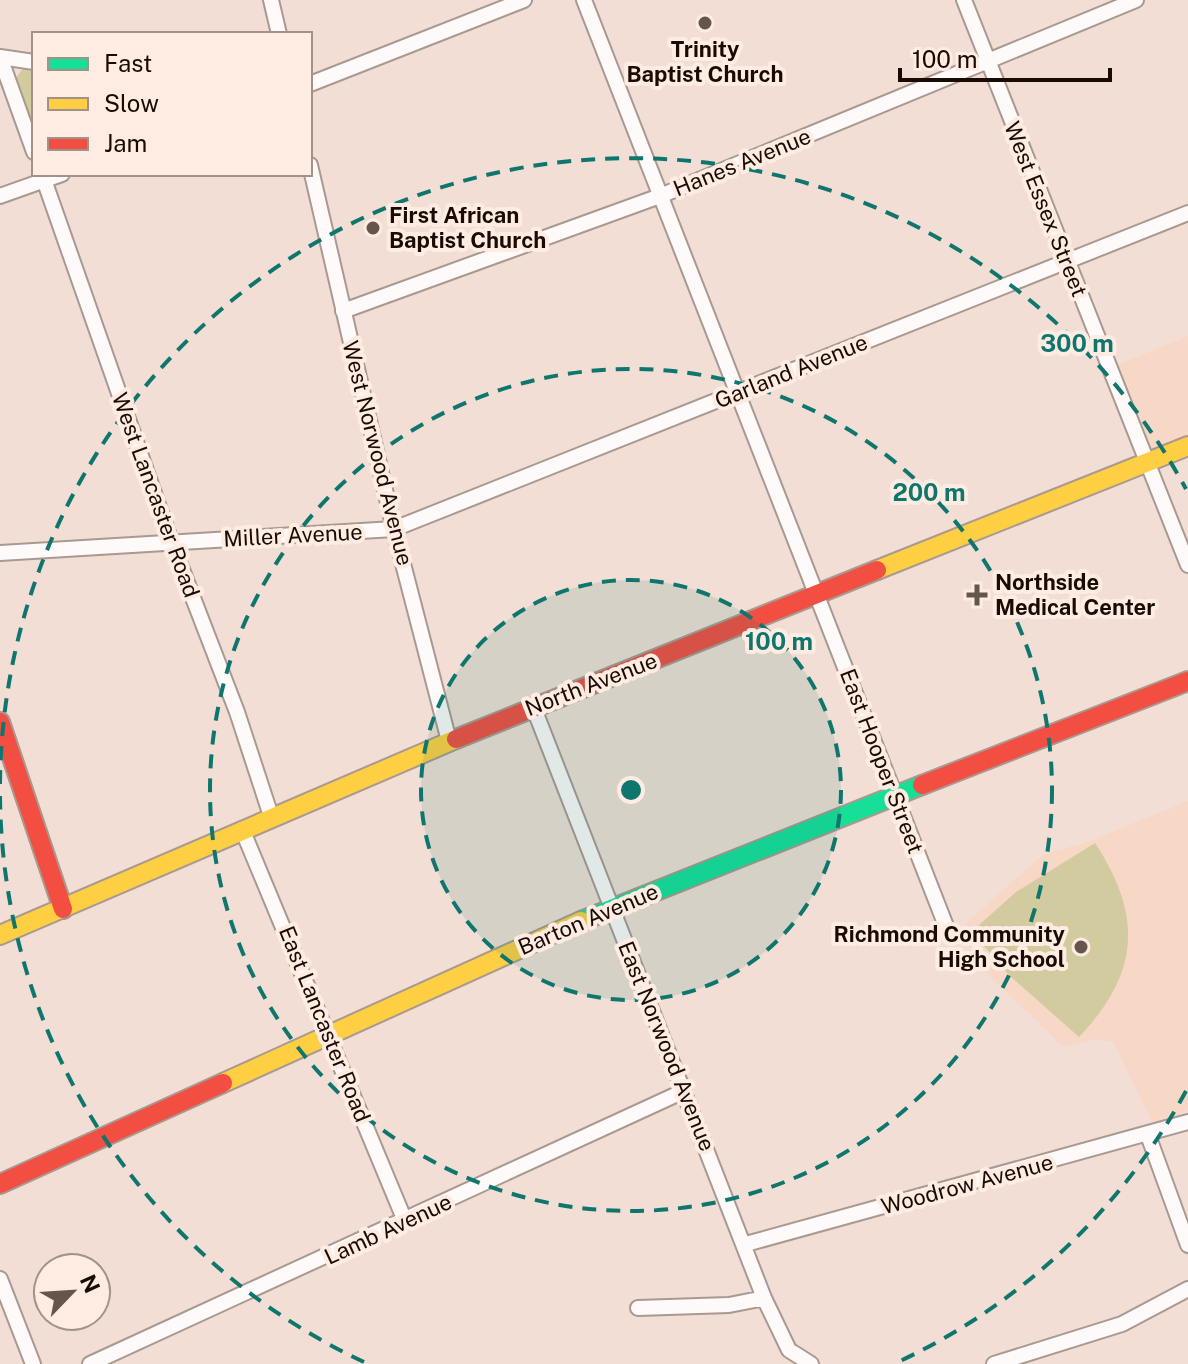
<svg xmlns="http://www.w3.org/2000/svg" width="1188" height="1364" viewBox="0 0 1188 1364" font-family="'Public Sans',sans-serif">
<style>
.built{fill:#f7d7c6}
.green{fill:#d3cba0}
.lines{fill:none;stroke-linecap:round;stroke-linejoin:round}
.street-casing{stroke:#a99990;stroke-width:18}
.fast-casing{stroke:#a99990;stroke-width:22}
.slow-casing{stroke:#a99990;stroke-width:22}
.jam-casing{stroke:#a99990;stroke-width:22}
.street{stroke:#fdfaf9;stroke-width:14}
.fast{stroke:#16e098;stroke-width:18}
.slow{stroke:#ffcf43;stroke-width:18}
.jam{stroke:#f24e42;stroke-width:18}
.ring{fill:none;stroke:#0f766e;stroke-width:4;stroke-dasharray:14 10}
.poi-dot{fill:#65554d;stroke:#feece2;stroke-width:3}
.labels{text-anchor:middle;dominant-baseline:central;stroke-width:8;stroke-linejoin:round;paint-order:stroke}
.poi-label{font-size:22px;font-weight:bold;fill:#190b04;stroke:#feece2;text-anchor:start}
.street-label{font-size:22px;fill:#190b04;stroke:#feece2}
.centre{fill:#0f766e;stroke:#feece2;stroke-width:4}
.ring-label{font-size:24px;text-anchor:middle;font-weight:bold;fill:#0f766e;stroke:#feece2;stroke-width:8;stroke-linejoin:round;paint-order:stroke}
</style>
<rect width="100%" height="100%" fill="#f2ded4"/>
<!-- built -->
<path class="built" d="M 1188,336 L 1188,435 L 1149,450 L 1115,366 Z
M 1188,801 L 1188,1111 L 1152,1122 L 1113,1041 L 1091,1040 L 1064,1047 L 983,970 L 966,923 L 1043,855 L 1090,841 Z"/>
<!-- green -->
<path class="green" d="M 23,68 L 34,70 L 34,127 L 16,78 Z
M 1095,843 C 1143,916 1140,973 1079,1037 L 1010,976 L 977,938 L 979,925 L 1016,892 Z"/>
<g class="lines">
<defs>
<path id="street" d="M 271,0 L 279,34
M 584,0 L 946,926
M 964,0 L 1188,565
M 0,57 L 34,152
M 0,57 L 34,62
M 310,84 L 524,0
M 310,165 L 394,529 L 449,741
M 42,174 L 168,533 L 237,712 L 271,816
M 0,196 L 62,174
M 343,311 L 660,196 L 1136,0
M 0,553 L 394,529 L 1188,213
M 533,706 L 764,1298 L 789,1350 L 811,1364
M 242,829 L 405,1221
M 1148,1135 L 1188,1245
M 746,1244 L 1188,1122
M 0,1279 L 33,1364
M 638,1308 L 729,1305 L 764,1298
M 90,1364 L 684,1091
M 994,1364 L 1122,1324 L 1188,1289"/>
<path id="fast" d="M 581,921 L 922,785"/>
<path id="slow" d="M 877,570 L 1188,446
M 0,935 L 456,739
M 223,1083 L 581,921"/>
<path id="jam" d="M 0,722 L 63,909
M 456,739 L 877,570
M 922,785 L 1188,681
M 0,1184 L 223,1083"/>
</defs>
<!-- street casing -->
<use href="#street" class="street-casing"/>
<!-- fast casing -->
<use href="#fast" class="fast-casing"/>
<!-- slow casing -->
<use href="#slow" class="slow-casing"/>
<!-- jam casing -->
<use href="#jam" class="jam-casing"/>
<!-- street -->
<use href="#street" class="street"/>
<!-- fast -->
<use href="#fast" class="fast"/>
<!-- slow -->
<use href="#slow" class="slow"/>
<!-- jam -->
<use href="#jam" class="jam"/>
</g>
<!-- distance rings -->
<circle cx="631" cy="790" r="210" fill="#0f766e" fill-opacity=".12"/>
<g class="ring">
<circle cx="631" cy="790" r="210"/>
<circle cx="631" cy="790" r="421"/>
<path d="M1186 1091A631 631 0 0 1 898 1362M364 1362A631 631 0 0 1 0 796M0 784A631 631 0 0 1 1186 489"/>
</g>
<!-- markers -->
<g class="poi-dot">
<circle cx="705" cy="23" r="8"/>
<circle cx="373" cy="228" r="8"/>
<path d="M973 583h8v8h8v8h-8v8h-8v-8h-8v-8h8z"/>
<circle cx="1081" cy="947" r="8"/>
</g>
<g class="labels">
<!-- poi labels -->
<g class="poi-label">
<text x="705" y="49" text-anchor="middle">Trinity<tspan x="705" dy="25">Baptist Church</tspan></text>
<text x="389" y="215">First African<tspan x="389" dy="25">Baptist Church</tspan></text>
<text x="995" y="582">Northside<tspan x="995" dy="25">Medical Center</tspan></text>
<text x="1065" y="934" text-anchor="end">Richmond Community<tspan x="1065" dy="25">High School</tspan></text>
</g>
<!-- street labels -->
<g class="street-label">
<text transform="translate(742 162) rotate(-22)">Hanes Avenue</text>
<text transform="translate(1046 209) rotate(68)">West Essex Street</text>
<text transform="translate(791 371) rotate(-22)">Garland Avenue</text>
<text transform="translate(378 453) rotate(76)">West Norwood Avenue</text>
<text transform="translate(156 495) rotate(70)">West Lancaster Road</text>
<text transform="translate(293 535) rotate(-3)">Miller Avenue</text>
<text transform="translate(591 684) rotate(-21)">North Avenue</text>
<text transform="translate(882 761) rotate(69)">East Hooper Street</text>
<text transform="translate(588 919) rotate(-23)">Barton Avenue</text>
<text transform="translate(325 1024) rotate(68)">East Lancaster Road</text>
<text transform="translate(667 1046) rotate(68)">East Norwood Avenue</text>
<text transform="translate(967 1184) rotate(-15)">Woodrow Avenue</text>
<text transform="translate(388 1229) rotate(-25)">Lamb Avenue</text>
</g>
</g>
<circle cx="631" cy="790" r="12" class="centre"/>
<g class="ring-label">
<text x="1077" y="352">300 m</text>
<text x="929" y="501">200 m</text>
<text x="779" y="650">100 m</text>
</g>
<!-- legend -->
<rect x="32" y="32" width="280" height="144" fill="#feece2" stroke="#a29289" stroke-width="2"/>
<rect x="48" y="58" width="40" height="12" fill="#16e098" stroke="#a29289" stroke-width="2"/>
<text x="104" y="72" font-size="24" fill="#190b04">Fast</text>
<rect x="48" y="98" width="40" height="12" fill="#ffcf43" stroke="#a29289" stroke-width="2"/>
<text x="104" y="112" font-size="24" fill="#190b04">Slow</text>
<rect x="48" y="138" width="40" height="12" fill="#f24e42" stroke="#a29289" stroke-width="2"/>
<text x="104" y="152" font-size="24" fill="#190b04">Jam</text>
<!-- north arrow -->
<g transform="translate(72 1292) rotate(65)"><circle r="38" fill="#feece2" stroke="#a29289" stroke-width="2"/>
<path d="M0-6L14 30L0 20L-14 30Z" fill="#65554d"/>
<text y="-12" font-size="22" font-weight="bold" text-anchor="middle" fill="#190b04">N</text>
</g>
<!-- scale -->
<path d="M900 68v12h210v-12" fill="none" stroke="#190b04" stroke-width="4"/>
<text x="912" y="68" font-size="24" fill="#190b04" stroke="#feece2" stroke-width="6" paint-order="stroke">100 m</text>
</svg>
